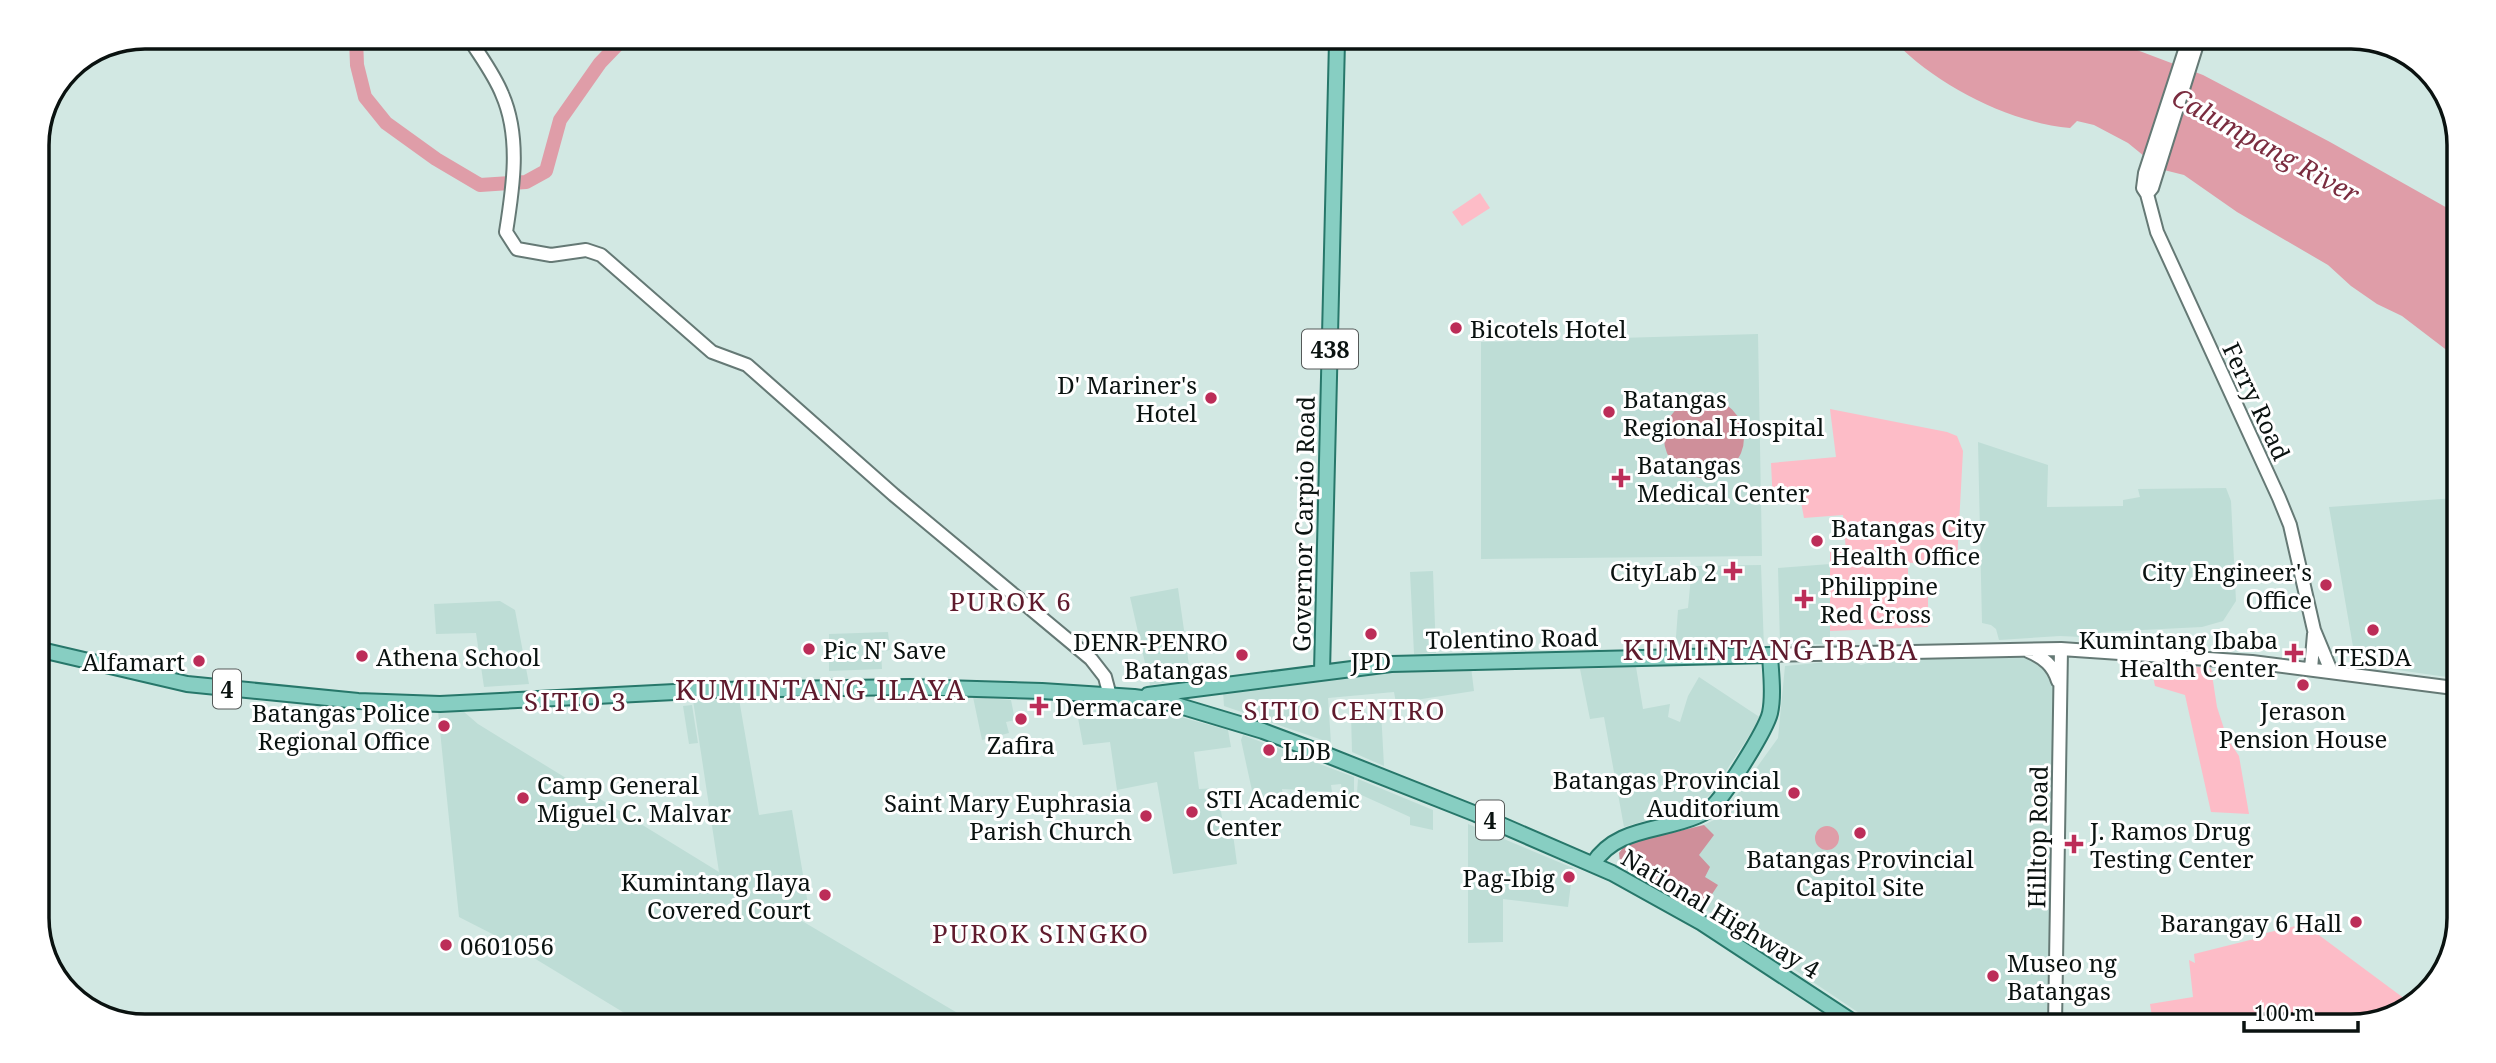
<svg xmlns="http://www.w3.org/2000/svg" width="2496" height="1063" viewBox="0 0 2496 1063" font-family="'Noto Serif',serif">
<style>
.built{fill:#beddd6}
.green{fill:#fdbcc7}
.forest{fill:#cf8f9a}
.water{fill:#df9da8}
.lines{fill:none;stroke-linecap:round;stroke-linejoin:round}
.river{stroke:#df9da8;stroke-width:14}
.secondary-casing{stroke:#657975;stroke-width:16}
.primary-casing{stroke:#27776a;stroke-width:18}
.secondary{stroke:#fff;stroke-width:12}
.primary{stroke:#87cec2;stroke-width:14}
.poi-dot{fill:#bc2d58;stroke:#fff;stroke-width:2.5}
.labels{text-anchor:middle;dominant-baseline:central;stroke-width:6;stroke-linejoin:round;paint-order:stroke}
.shield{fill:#fff;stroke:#545958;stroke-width:2}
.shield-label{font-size:23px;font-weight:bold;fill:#0a1210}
.poi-label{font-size:24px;fill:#0a1210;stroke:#fff;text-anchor:start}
.street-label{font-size:24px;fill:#0a1210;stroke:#fff}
.water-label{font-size:26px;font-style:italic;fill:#7a2c3f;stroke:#fff}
.neighbourhood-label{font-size:26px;letter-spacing:2px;fill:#5f1b2d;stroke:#fff}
.quarter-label{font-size:28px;letter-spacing:2px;fill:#5f1b2d;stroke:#fff}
.rim{fill:none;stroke:#0a1210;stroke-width:3.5}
</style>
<rect width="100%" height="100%" fill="#d2e8e3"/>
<!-- built -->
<path class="built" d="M 1758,334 L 1762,556 L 1481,559 L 1481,342 Z
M 1978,442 L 2048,465 L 2047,507 L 2123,506 L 2123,500 L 2140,497 L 2138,489 L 2226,488 L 2231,501 L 2236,601 L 2223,621 L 2202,627 L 2101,632 L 2102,638 L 2060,636 L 1999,640 L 1996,629 L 1991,625 L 1982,623 Z
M 2456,498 L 2454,678 L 2356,664 L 2329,507 Z
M 1830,564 L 1830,644 L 1780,644 L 1778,568 Z
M 1761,565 L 1764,648 L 1675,650 L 1678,610 L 1688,608 L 1692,566 Z
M 1433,571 L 1436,653 L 1414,654 L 1410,572 Z
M 1178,588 L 1191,679 L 1150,685 L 1130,597 Z
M 500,601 L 515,610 L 529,684 L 484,687 L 476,633 L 436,634 L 434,604 Z
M 888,632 L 890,650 L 881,652 L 882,669 L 829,671 L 829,634 Z
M 2028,655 L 2044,670 L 2054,688 L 2047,1025 L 1877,1025 L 1703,908 L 1682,895 L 1625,867 L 1620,862 L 1619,853 L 1635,840 L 1704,825 L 1716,819 L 1729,806 L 1778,738 L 1785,666 L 1848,660 L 1861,665 L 1879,660 Z
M 1471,667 L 1474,691 L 1396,703 L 1394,692 L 1328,698 L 1331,743 L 1224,706 L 1223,691 L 1381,669 Z
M 1636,667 L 1643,709 L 1670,704 L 1668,717 L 1680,722 L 1688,696 L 1699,677 L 1761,718 L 1710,795 L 1697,804 L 1683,810 L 1624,827 L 1604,717 L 1590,719 L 1580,669 Z
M 973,697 L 1011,700 L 1015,720 L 1006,722 L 1009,733 L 982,740 Z
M 739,699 L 759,815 L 792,810 L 809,910 L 797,918 L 971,1021 L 636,1020 L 506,941 L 459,917 L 438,711 L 463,711 L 478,724 L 719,872 L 693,700 Z
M 1075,702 L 1140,706 L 1228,730 L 1231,747 L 1194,752 L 1199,789 L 1217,788 L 1225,835 L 1233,834 L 1237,864 L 1173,874 L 1157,782 L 1117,790 L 1110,742 L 1083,745 Z
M 692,705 L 698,743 L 689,744 L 683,706 Z
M 1381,711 L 1384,766 L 1352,752 L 1351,714 Z
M 1243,735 L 1354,777 L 1354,799 L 1343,799 L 1341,784 L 1331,785 L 1332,792 L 1282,789 L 1284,804 L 1256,809 L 1241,740 Z
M 1358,779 L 1433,810 L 1433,830 L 1410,825 L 1410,817 L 1357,793 Z
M 1468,824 L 1573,868 L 1568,907 L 1503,899 L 1503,942 L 1468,943 Z"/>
<!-- green -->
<path class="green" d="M 1480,193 L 1490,208 L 1462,226 L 1452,212 Z
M 1830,409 L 1947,432 L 1957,436 L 1963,451 L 1957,561 L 1908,563 L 1908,585 L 1928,587 L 1928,627 L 1830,631 L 1830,552 L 1846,551 L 1843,515 L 1804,518 L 1801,502 L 1773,504 L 1771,463 L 1836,457 Z
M 2150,663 L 2211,668 L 2217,707 L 2227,738 L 2239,756 L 2249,814 L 2211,812 L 2185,695 L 2155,686 Z
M 2304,924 L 2413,1005 L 2411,1008 L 2351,1026 L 2214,1026 L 2212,1015 L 2153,1023 L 2150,1004 L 2193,997 L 2189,960 L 2195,963 L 2194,954 L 2266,936 L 2266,933 Z"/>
<!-- forest -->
<path class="forest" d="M1664 438a40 40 0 1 1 80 0a40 40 0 1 1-80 0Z
M 1704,825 L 1714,835 L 1699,855 L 1710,867 L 1705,877 L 1718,885 L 1703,908 L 1682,895 L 1625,867 L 1620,862 L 1619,853 L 1626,844 Z"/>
<!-- water -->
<path class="water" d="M 1896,43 L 2121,44 L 2203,75 L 2330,142 L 2458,214 L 2457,358 L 2402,316 L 2377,304 L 2351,286 L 2328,265 L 2237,212 L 2184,175 L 2160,169 L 2128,143 L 2094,125 L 2077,121 L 2070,128 C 2010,123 1937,85 1896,43 Z
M1815 838a12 12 0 1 1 24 0a12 12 0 1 1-24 0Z"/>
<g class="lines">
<!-- river -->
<path class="river" d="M 356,38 L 357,65 L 365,97 L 386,123 L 436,159 L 480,185 L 526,182 L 546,171 L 560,120 L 600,63 L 624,38"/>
<defs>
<path id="secondary" d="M 469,38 C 480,56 494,74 502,94 C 521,137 513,188 506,232 L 517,249 L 551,255 L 586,250 L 601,255 L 712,352 L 747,365 L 894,495 L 1091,659 L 1105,677 L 1110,696
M 2187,44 L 2145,173 L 2143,188 L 2147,194 L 2157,232 L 2279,498 L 2290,525 L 2314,630 L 2331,671
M 2147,194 L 2152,188 L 2197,44
M 2028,651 C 2044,658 2053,665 2058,681
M 1770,655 L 2061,649 L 2252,662 L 2454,688
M 2311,669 L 2314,634
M 2055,1025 L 2061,649"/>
<path id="primary" d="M 37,649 L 187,684 L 358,701 L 440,704 L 714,690 L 910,687 L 1042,691 L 1134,697 L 1163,701 L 1263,731 L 1327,755 L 1476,814 L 1612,873 L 1702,923 L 1856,1024
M 1322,672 L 1337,41
M 1148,695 L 1391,664 L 1770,655 C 1771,674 1774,695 1770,713 C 1766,730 1724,797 1711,808 C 1707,812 1701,814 1697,816 C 1660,832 1616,827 1593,864"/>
</defs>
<!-- secondary casing -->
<use href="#secondary" class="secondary-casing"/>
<!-- primary casing -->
<use href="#primary" class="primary-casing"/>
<!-- secondary -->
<use href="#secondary" class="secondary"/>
<!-- primary -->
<use href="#primary" class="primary"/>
</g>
<!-- markers -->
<g class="poi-dot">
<circle cx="1456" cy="328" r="7"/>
<circle cx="1211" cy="398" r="7"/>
<circle cx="1609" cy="412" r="7"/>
<path d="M1617.5 467.5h7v7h7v7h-7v7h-7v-7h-7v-7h7z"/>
<circle cx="1817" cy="541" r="7"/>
<path d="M1729.5 560.5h7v7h7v7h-7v7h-7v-7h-7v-7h7z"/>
<circle cx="2326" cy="585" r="7"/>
<path d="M1800.5 588.5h7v7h7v7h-7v7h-7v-7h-7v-7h7z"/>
<circle cx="2373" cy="630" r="7"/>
<circle cx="1371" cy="634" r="7"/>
<circle cx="809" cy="649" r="7"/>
<path d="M2290.5 642.5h7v7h7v7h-7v7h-7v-7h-7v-7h7z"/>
<circle cx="1242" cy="655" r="7"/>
<circle cx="362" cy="656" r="7"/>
<circle cx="199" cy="661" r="7"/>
<circle cx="2303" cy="685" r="7"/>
<path d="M1035.5 695.5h7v7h7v7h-7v7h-7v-7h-7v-7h7z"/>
<circle cx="1021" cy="719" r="7"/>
<circle cx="444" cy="726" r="7"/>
<circle cx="1269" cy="750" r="7"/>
<circle cx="1794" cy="793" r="7"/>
<circle cx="523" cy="798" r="7"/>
<circle cx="1192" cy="812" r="7"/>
<circle cx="1146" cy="816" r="7"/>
<circle cx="1860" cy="833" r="7"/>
<path d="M2070.5 833.5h7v7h7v7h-7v7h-7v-7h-7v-7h7z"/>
<circle cx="1569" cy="877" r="7"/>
<circle cx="825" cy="895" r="7"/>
<circle cx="2356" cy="922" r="7"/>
<circle cx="446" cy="945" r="7"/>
<circle cx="1993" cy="976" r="7"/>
</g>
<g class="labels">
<!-- shield labels -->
<g class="shield">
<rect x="1302" y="329.5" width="56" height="39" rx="5"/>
<rect x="213" y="669.5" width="28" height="39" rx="5"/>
<rect x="1476" y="800.5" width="28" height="39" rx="5"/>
</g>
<g class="shield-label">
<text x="1330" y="349">438</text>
<text x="227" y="689">4</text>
<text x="1490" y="820">4</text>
</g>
<!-- poi labels -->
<g class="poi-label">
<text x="1470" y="328">Bicotels Hotel</text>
<text x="1197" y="384" text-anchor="end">D' Mariner's<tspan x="1197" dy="28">Hotel</tspan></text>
<text x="1623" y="398">Batangas<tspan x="1623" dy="28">Regional Hospital</tspan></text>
<text x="1637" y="464">Batangas<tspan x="1637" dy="28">Medical Center</tspan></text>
<text x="1831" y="527">Batangas City<tspan x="1831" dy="28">Health Office</tspan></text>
<text x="1717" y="571" text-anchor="end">CityLab 2</text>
<text x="2312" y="571" text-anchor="end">City Engineer's<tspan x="2312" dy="28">Office</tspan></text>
<text x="1820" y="585">Philippine<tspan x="1820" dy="28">Red Cross</tspan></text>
<text x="2278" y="639" text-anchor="end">Kumintang Ibaba<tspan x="2278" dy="28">Health Center</tspan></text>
<text x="1228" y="641" text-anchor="end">DENR-PENRO<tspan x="1228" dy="28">Batangas</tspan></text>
<text x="823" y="649">Pic N' Save</text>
<text x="376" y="656">Athena School</text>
<text x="2373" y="656" text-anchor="middle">TESDA</text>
<text x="1371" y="660" text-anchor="middle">JPD</text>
<text x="185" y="661" text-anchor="end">Alfamart</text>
<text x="1055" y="706">Dermacare</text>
<text x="2303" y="710" text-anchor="middle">Jerason<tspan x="2303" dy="28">Pension House</tspan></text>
<text x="430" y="712" text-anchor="end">Batangas Police<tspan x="430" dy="28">Regional Office</tspan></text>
<text x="1021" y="744" text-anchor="middle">Zafira</text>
<text x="1283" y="750">LDB</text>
<text x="1780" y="779" text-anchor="end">Batangas Provincial<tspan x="1780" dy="28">Auditorium</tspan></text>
<text x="537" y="784">Camp General<tspan x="537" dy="28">Miguel C. Malvar</tspan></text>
<text x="1206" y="798">STI Academic<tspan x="1206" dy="28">Center</tspan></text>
<text x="1132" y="802" text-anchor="end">Saint Mary Euphrasia<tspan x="1132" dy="28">Parish Church</tspan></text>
<text x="2090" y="830">J. Ramos Drug<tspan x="2090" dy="28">Testing Center</tspan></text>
<text x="1860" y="858" text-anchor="middle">Batangas Provincial<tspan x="1860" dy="28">Capitol Site</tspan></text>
<text x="1555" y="877" text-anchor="end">Pag-Ibig</text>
<text x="811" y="881" text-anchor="end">Kumintang Ilaya<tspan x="811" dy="28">Covered Court</tspan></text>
<text x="2342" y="922" text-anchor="end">Barangay 6 Hall</text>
<text x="460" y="945">0601056</text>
<text x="2007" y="962">Museo ng<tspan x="2007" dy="28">Batangas</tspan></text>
</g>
<!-- street labels -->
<g class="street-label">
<text transform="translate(2257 401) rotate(65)">Ferry Road</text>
<text transform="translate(1303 524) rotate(-89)">Governor Carpio Road</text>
<text transform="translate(1512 638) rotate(-1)">Tolentino Road</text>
<text transform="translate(2037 837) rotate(-89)">Hilltop Road</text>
<text transform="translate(1721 913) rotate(31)">National Highway 4</text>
</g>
<!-- water labels -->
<g class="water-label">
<text transform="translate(2266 145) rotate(29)">Calumpang River</text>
</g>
<!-- neighbourhood labels -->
<g class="neighbourhood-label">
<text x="1011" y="601">PUROK 6</text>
<text x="576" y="701">SITIO 3</text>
<text x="1345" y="710">SITIO CENTRO</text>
<text x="1041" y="933">PUROK SINGKO</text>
</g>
<!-- quarter labels -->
<g class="quarter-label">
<text x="1771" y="649">KUMINTANG IBABA</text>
<text x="821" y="689">KUMINTANG ILAYA</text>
</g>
</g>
<!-- crop -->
<path d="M0 0H2496V1063H0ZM145 49H2351A96 96 0 0 1 2447 145V918A96 96 0 0 1 2351 1014H145A96 96 0 0 1 49 918V145A96 96 0 0 1 145 49Z" fill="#fff" fill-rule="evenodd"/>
<path class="rim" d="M145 49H2351A96 96 0 0 1 2447 145V918A96 96 0 0 1 2351 1014H145A96 96 0 0 1 49 918V145A96 96 0 0 1 145 49Z"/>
<!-- scale -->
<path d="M2244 1021v10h114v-10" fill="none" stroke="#0a1210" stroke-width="3.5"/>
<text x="2254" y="1021" font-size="21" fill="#0a1210" stroke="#ffffff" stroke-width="5" paint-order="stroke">100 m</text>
</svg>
